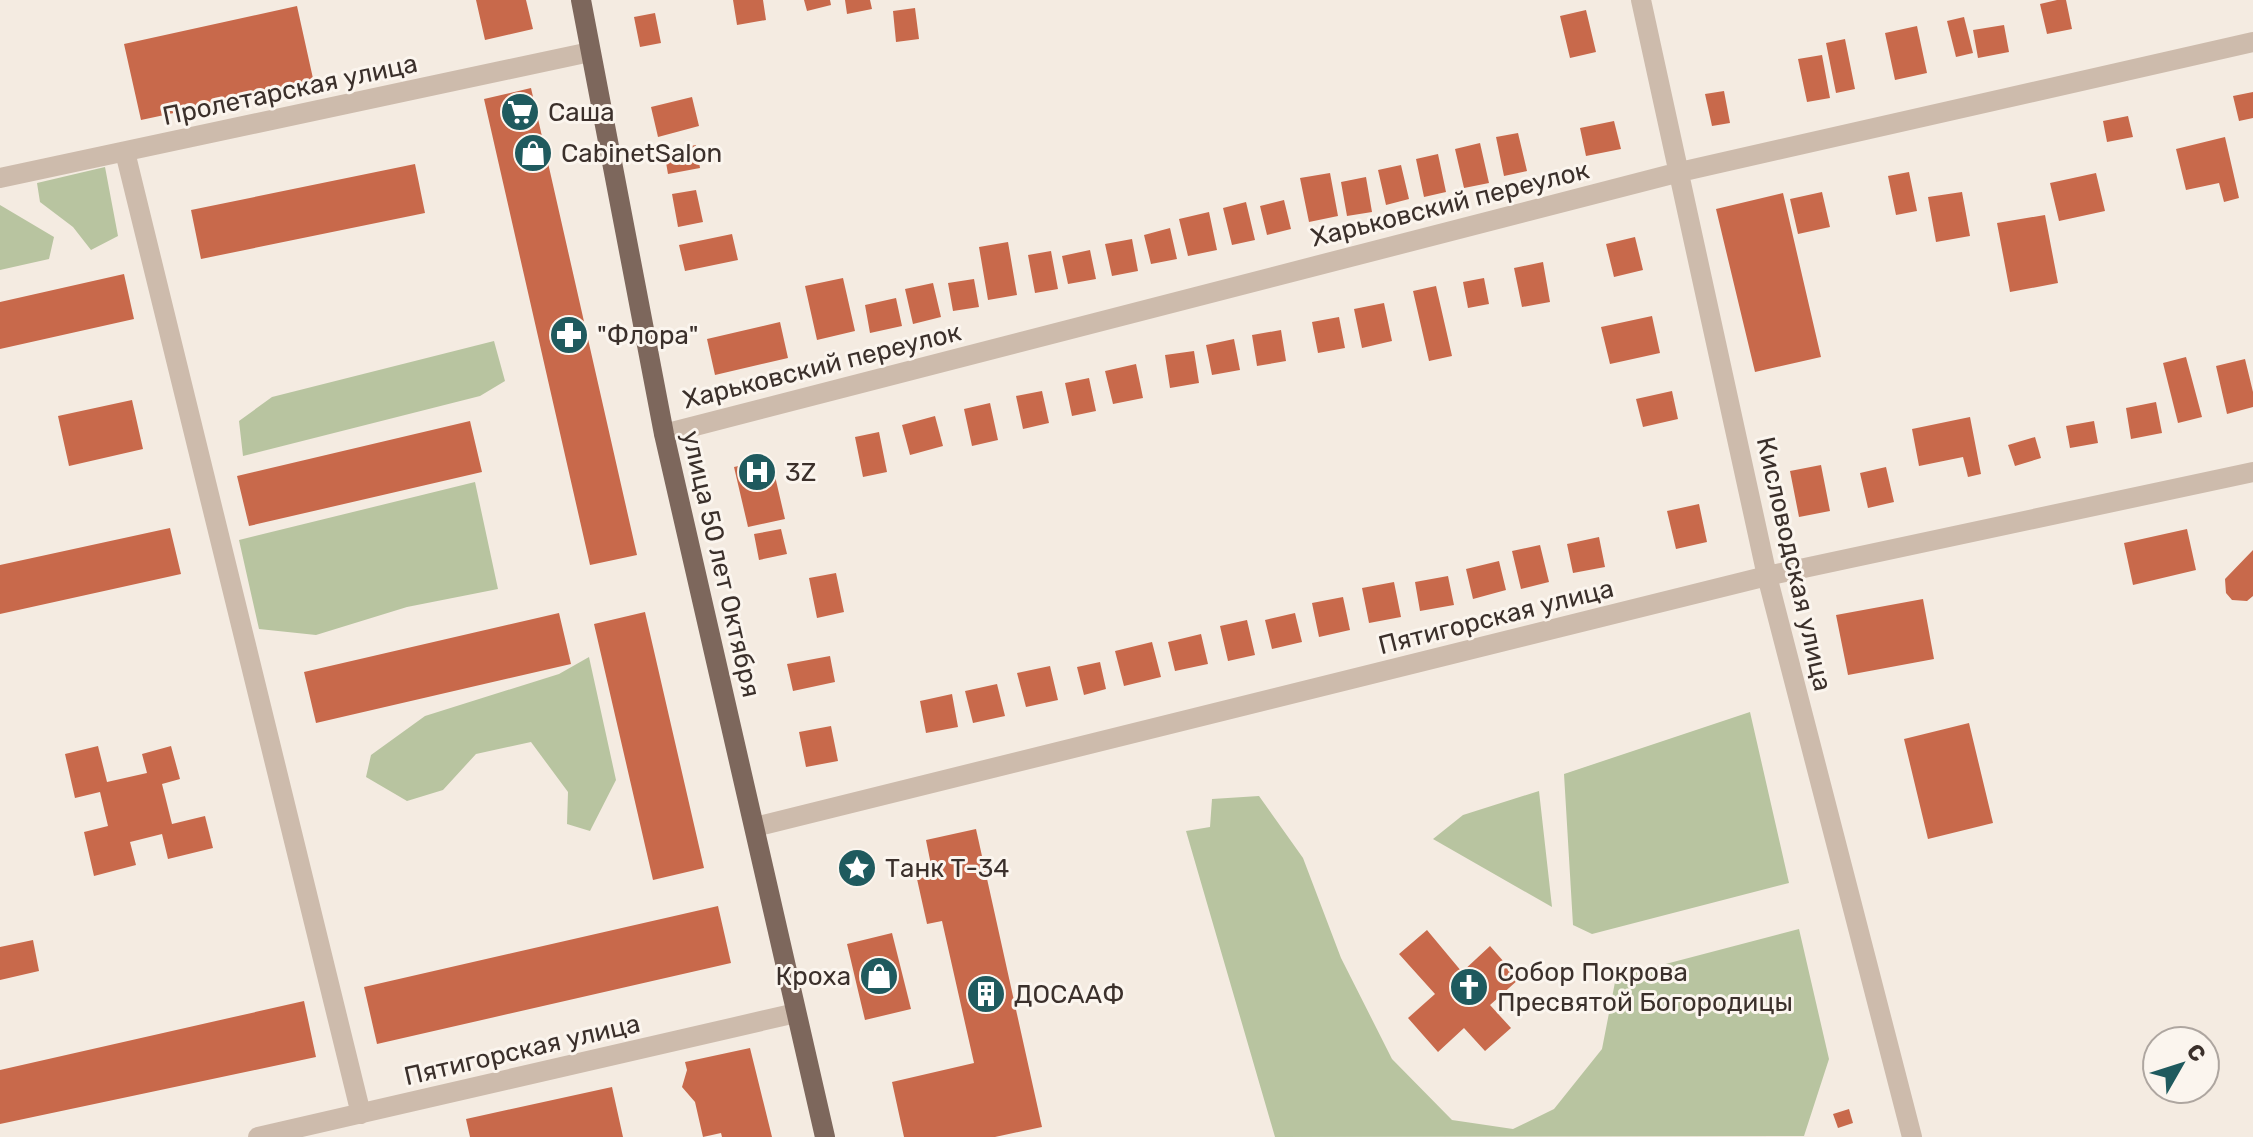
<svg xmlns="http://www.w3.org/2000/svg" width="2253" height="1137" viewBox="0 0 2253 1137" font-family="Rubik,sans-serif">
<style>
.green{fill:#b8c4a0}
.building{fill:#c8694b}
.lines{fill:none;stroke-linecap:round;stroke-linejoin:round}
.minor{stroke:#cdbbac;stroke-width:20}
.major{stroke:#7d675c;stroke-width:20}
.labels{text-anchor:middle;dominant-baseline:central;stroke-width:6;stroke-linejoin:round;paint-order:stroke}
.street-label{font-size:26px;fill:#3b302b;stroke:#fbf5ee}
.poi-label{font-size:26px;fill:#3b302b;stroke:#fbf5ee;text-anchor:start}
</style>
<rect width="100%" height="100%" fill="#f4ebe1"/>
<!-- green -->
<path class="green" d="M 105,167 L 118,236 L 91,250 L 73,227 L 40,202 L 37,183 Z
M 0,205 L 54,237 L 49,259 L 0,270 Z
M 494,341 L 505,381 L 480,396 L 243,456 L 239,421 L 272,397 Z
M 475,482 L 498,589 L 407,607 L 316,635 L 259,629 L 239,540 Z
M 589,657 L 616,780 L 590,831 L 567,824 L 568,792 L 531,742 L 476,754 L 443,790 L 407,801 L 366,777 L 371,755 L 425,716 L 559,674 Z
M 1750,712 L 1789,883 L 1592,934 L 1573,925 L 1564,774 Z
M 1539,791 L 1552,907 L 1433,839 L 1463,815 Z
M 1259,796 L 1303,858 L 1341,958 L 1392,1059 L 1452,1120 L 1513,1129 L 1554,1109 L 1602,1049 L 1616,977 L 1799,929 L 1829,1059 L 1804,1136 L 1275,1137 L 1186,831 L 1210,827 L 1212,799 Z"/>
<!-- building -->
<path class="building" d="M 476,0 L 526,0 L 533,29 L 485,40 Z
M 733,0 L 763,0 L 766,20 L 737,25 Z
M 804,0 L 830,0 L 831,5 L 807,11 Z
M 845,0 L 870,0 L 872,9 L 847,14 Z
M 2057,0 L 2066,0 L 2072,29 L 2047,34 L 2040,4 Z
M 297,6 L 314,83 L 141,120 L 124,44 Z
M 915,8 L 919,39 L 896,42 L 893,11 Z
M 1586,10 L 1596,52 L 1570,58 L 1560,16 Z
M 655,13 L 661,43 L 640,47 L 634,17 Z
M 1964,17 L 1973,53 L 1956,57 L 1947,21 Z
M 2004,25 L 2009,52 L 1978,58 L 1973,30 Z
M 1917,26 L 1927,73 L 1895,80 L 1885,33 Z
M 1845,39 L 1855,89 L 1836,93 L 1826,43 Z
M 1822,55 L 1830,98 L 1807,102 L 1798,59 Z
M 531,88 L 637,555 L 590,565 L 484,99 Z
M 1724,91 L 1730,123 L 1712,126 L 1705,94 Z
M 2253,92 L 2253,118 L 2239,121 L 2233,96 Z
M 692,97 L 699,126 L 658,137 L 651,107 Z
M 2128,116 L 2133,137 L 2107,142 L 2103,121 Z
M 1614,121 L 1621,149 L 1586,156 L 1580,128 Z
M 1518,133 L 1527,171 L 1504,176 L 1496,137 Z
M 2225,137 L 2239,198 L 2224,202 L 2219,183 L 2186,190 L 2176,149 Z
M 1480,143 L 1489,183 L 1464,188 L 1455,149 Z
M 696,145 L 700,168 L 668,174 L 664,151 Z
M 1438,154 L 1446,192 L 1424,197 L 1416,159 Z
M 415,164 L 425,213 L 201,259 L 191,210 Z
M 1401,165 L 1409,199 L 1386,205 L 1378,170 Z
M 1909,172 L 1917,211 L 1896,215 L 1888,176 Z
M 1330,173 L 1338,216 L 1309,222 L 1300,178 Z
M 2096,173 L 2105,211 L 2059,221 L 2050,183 Z
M 1366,177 L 1372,212 L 1347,216 L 1341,182 Z
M 696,190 L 703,222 L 678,227 L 672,194 Z
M 1822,192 L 1830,227 L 1798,234 L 1790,199 Z
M 1962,192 L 1970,236 L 1936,242 L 1928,197 Z
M 1783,193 L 1821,357 L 1755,372 L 1716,209 Z
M 1284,200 L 1291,229 L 1267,235 L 1260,206 Z
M 1246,202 L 1255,240 L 1232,245 L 1223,208 Z
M 1209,212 L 1217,250 L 1188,256 L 1179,219 Z
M 2045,215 L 2058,283 L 2010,292 L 1997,223 Z
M 1170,228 L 1177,259 L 1151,264 L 1144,235 Z
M 732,234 L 738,260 L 685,271 L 679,245 Z
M 1635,237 L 1643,270 L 1614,277 L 1606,244 Z
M 1132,239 L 1138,271 L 1112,276 L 1105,244 Z
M 1008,242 L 1017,295 L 988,300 L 979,247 Z
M 1090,250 L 1096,279 L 1068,284 L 1062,256 Z
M 1051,251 L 1058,289 L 1035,293 L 1028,255 Z
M 1543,262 L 1550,302 L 1522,307 L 1514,268 Z
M 124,274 L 134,319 L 0,349 L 0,302 Z
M 843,278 L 855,331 L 817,340 L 805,286 Z
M 1484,278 L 1489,304 L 1468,308 L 1463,282 Z
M 974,279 L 979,307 L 953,311 L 948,283 Z
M 933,283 L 941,317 L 913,324 L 905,289 Z
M 1436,286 L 1452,356 L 1429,361 L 1413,291 Z
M 896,298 L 902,326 L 870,333 L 865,305 Z
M 1384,303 L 1392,341 L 1362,348 L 1354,309 Z
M 1652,316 L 1660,353 L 1610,364 L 1601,327 Z
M 1339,317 L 1345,348 L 1318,353 L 1312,322 Z
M 780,322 L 788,358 L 715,375 L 707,339 Z
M 1281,330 L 1286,361 L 1257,366 L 1252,335 Z
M 1234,339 L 1240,370 L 1212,375 L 1206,345 Z
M 1194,351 L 1199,383 L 1170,388 L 1165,355 Z
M 2186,357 L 2202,417 L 2178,423 L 2163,363 Z
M 2245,359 L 2253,392 L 2253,407 L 2227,414 L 2216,366 Z
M 1136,364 L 1143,398 L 1113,404 L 1105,371 Z
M 1089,378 L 1096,411 L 1072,416 L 1065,383 Z
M 1042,391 L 1049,423 L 1023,429 L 1016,396 Z
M 1672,391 L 1678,419 L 1643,427 L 1636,399 Z
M 132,400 L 143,449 L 69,466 L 58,416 Z
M 2156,402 L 2162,433 L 2131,439 L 2126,408 Z
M 990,403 L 998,440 L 972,446 L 964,409 Z
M 935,416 L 943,446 L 910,455 L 902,425 Z
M 1970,417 L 1981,474 L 1968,477 L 1963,457 L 1919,466 L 1912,429 Z
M 470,421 L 482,472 L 249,526 L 237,476 Z
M 2094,421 L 2098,443 L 2070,448 L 2066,426 Z
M 879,432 L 887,472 L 863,477 L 855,437 Z
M 2035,437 L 2041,458 L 2015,466 L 2008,445 Z
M 771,459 L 785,519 L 748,527 L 734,467 Z
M 1821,465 L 1830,511 L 1799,517 L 1790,471 Z
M 1886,467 L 1894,502 L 1868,508 L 1860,473 Z
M 1699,504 L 1707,542 L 1676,549 L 1667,511 Z
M 170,528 L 181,574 L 0,614 L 0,565 Z
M 781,529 L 787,554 L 759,560 L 754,534 Z
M 2187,529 L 2196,570 L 2133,585 L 2124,543 Z
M 1599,537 L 1605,567 L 1573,573 L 1567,544 Z
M 1540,545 L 1549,582 L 1521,589 L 1512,551 Z
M 2253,550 L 2253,596 L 2247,601 L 2232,600 L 2226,593 L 2225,579 Z
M 1499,561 L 1506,590 L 1473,599 L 1466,569 Z
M 836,573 L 844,612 L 817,618 L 809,578 Z
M 1448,576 L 1454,605 L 1420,611 L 1415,582 Z
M 1394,582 L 1401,617 L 1369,623 L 1362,588 Z
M 1343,597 L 1350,630 L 1319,637 L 1312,603 Z
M 1923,599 L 1934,659 L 1848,675 L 1836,615 Z
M 645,612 L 704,868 L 653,880 L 594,624 Z
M 559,613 L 571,664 L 316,723 L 304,672 Z
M 1295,613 L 1302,642 L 1272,649 L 1265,620 Z
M 1247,620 L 1255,655 L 1228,661 L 1220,626 Z
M 1201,634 L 1208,664 L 1175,671 L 1168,642 Z
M 1152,642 L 1161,677 L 1124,686 L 1115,651 Z
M 830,656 L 835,682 L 793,691 L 787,664 Z
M 1100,662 L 1106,689 L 1084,695 L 1077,667 Z
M 1050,666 L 1058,700 L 1026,707 L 1017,673 Z
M 997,684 L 1005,716 L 973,723 L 965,691 Z
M 952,694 L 958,727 L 926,733 L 920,701 Z
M 1969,723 L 1993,823 L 1928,839 L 1904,739 Z
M 831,726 L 838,761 L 806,767 L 799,732 Z
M 98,746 L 107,782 L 147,773 L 142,754 L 171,746 L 180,779 L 162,784 L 172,824 L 205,816 L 213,848 L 168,859 L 162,834 L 130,842 L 136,865 L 94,876 L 84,832 L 108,826 L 100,792 L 75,798 L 65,754 Z
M 976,829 L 1042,1127 L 995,1137 L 904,1137 L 892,1082 L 974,1063 L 942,921 L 927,924 L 917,879 L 933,875 L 926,840 Z
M 718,906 L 731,963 L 377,1044 L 364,987 Z
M 1427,930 L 1462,972 L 1490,946 L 1519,979 L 1490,1005 L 1511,1028 L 1485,1051 L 1464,1028 L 1438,1052 L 1408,1018 L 1435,994 L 1399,954 Z
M 892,933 L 911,1009 L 865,1020 L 847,944 Z
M 33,940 L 39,971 L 0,980 L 0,947 Z
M 304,1001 L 316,1057 L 0,1124 L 0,1070 Z
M 750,1048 L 772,1137 L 722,1137 L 721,1133 L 703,1137 L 695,1102 L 682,1087 L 687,1070 L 685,1062 Z
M 612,1087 L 623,1137 L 470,1137 L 466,1119 Z
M 1849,1109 L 1853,1123 L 1838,1128 L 1833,1114 Z"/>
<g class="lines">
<!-- minor -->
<path class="minor" d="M 1641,0 L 1767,576 L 1912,1137
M 125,152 L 361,1114
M 0,178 L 590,52
M 664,434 L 1680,172 L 2253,42
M 755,827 L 1767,576 L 2253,472
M 258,1137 L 796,1013"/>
<!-- major -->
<path class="major" d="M 581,0 L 664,434 L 825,1137"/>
</g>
<!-- icons -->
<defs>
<symbol id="supermarket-disc" viewBox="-11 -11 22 22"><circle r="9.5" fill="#1f5a5e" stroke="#fbf5ee"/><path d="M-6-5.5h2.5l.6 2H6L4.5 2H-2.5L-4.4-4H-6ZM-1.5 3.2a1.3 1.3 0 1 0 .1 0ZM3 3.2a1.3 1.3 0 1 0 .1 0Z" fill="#fff"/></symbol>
<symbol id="shop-disc" viewBox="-11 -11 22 22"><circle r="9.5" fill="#1f5a5e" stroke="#fbf5ee"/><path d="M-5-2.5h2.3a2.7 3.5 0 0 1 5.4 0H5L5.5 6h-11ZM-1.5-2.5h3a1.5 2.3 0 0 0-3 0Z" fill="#fff"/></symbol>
<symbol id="pharmacy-disc" viewBox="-11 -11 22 22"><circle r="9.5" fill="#1f5a5e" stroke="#fbf5ee"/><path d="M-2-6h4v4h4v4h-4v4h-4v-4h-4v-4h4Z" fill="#fff"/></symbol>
<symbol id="hospital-disc" viewBox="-11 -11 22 22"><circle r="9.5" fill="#1f5a5e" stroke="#fbf5ee"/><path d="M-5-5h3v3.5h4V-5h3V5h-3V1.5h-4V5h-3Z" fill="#fff"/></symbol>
<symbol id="sight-disc" viewBox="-11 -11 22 22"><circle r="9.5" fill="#1f5a5e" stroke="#fbf5ee"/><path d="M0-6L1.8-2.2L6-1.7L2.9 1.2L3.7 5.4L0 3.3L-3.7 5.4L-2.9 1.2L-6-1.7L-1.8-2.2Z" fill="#fff"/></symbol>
<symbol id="church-disc" viewBox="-11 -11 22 22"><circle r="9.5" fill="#1f5a5e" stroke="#fbf5ee"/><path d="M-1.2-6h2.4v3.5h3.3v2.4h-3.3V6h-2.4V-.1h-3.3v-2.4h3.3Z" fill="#fff"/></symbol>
<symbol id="building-disc" viewBox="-11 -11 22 22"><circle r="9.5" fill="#1f5a5e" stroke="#fbf5ee"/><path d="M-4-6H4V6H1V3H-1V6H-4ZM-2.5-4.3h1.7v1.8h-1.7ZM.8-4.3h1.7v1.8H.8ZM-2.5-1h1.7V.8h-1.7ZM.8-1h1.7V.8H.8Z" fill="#fff"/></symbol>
</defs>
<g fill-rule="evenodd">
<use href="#supermarket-disc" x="498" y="90" width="44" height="44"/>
<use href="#shop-disc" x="511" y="131" width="44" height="44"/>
<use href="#pharmacy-disc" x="547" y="313" width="44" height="44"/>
<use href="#hospital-disc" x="735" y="450" width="44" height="44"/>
<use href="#sight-disc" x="835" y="846" width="44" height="44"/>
<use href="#shop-disc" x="857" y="954" width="44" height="44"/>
<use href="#church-disc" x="1447" y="965" width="44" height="44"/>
<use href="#building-disc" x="964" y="972" width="44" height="44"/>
</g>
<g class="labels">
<!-- street labels -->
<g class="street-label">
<text transform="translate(290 90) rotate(-12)">Пролетарская улица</text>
<text transform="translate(1450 204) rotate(-14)">Харьковский переулок</text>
<text transform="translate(822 366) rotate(-14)">Харьковский переулок</text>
<text transform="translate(721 564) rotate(77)">улица 50 лет Октября</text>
<text transform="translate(1794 564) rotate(77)">Кисловодская улица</text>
<text transform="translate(1496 617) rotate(-14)">Пятигорская улица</text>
<text transform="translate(522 1050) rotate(-13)">Пятигорская улица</text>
</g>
<!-- poi labels -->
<g class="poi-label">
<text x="548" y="112">Саша</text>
<text x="561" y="153">CabinetSalon</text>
<text x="597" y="335">"Флора"</text>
<text x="785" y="472">3Z</text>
<text x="885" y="868">Танк Т-34</text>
<text x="1497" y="972">Собор Покрова<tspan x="1497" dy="30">Пресвятой Богородицы</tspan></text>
<text x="851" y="976" text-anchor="end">Кроха</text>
<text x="1014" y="994">ДОСААФ</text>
</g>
</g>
<!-- north arrow -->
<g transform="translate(2181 1065) rotate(51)"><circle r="38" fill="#fbf5ee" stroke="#aea6a0" stroke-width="2"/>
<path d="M0-6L14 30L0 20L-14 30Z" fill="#1f5a5e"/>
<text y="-12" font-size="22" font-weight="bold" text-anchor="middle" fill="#3b302b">С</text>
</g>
</svg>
